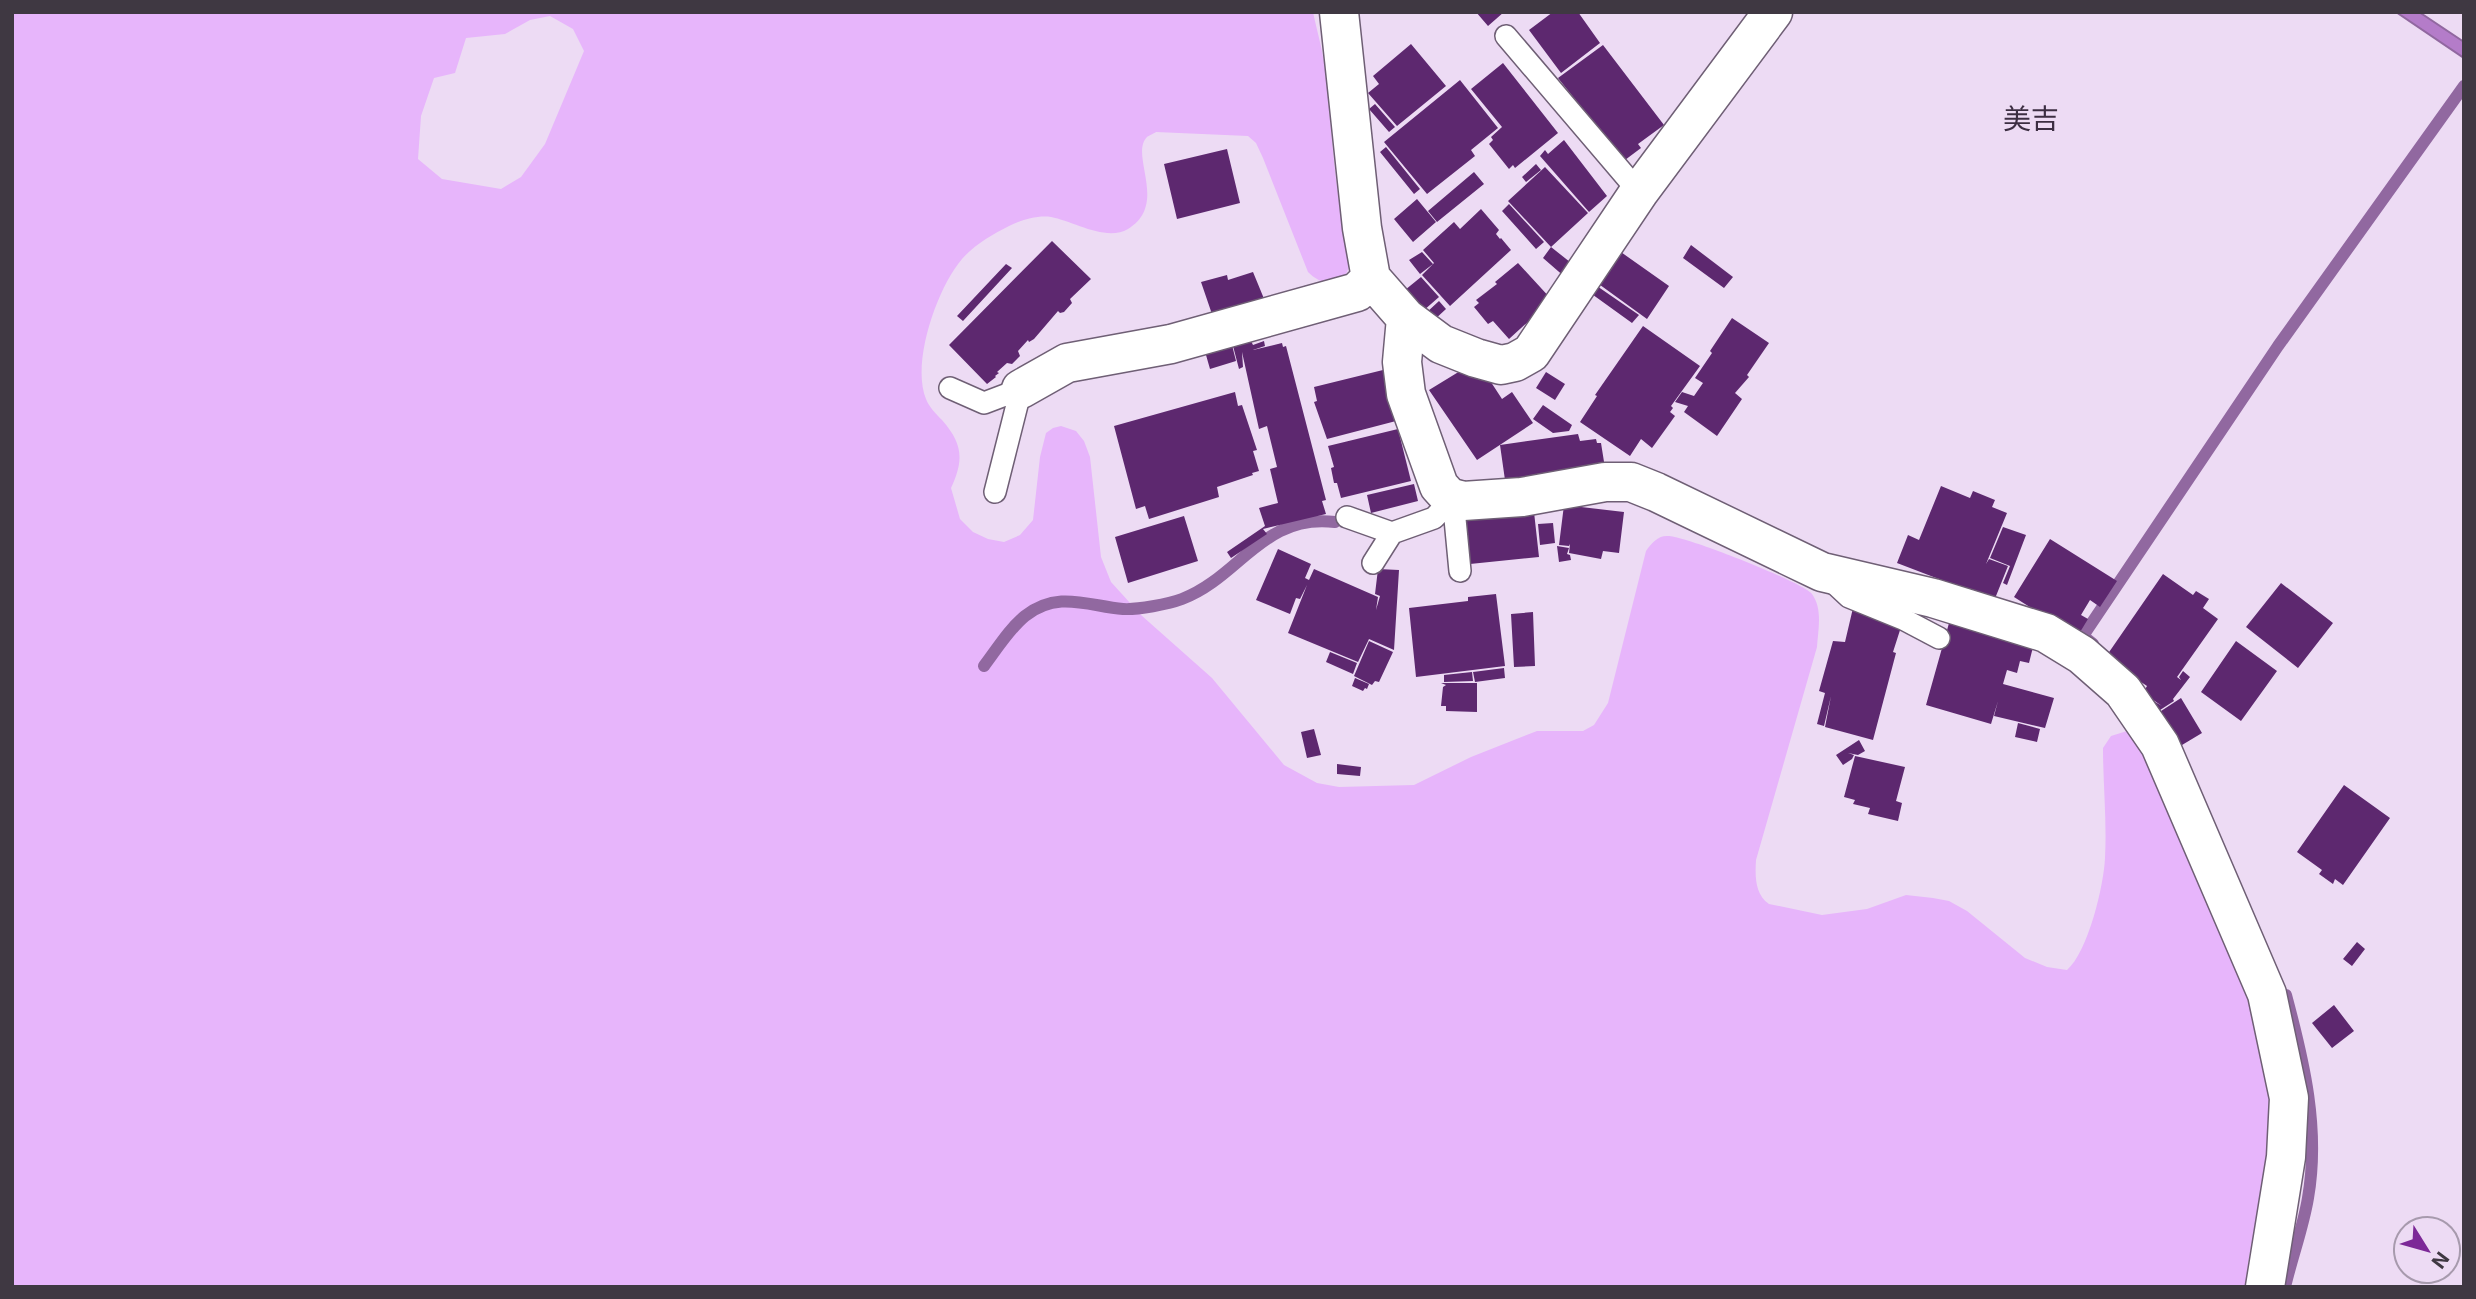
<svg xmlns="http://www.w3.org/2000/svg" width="2476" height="1299" viewBox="0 0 2476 1299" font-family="Inter,'Noto Sans JP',sans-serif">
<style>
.green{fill:#e7b5fb;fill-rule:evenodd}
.water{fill:#b47cc9;stroke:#9168a0;stroke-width:2}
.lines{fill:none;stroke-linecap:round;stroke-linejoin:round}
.stream{stroke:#9168a0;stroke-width:12}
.building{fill:#5d286f}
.lane-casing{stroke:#6f5f75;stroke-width:24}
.street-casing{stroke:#6f5f75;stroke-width:41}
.lane{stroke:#fff;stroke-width:21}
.street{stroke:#fff;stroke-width:38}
.labels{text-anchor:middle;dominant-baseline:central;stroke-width:7;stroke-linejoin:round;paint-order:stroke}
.quarter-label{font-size:28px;fill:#3c2e42;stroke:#eddbf4}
</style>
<rect width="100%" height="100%" fill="#eddbf4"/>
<!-- green -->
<path class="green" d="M 12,12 L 1313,12 C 1317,31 1323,51 1325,70 C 1331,120 1333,170 1342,219 C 1344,234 1354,257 1347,272 C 1338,291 1319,283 1308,272 L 1263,158 L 1256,143 L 1248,136 L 1156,132 C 1155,133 1148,136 1147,137 C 1129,155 1169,204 1128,229 C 1106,242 1073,221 1051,217 C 1038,215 1021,220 1009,226 C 993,234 974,245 962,259 C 937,288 911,363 926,399 C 929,407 936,414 942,420 C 963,444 964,460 951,488 L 960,519 L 973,532 L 988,539 L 1004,542 L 1020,535 L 1033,520 L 1040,457 L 1046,433 L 1053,428 L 1061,426 L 1076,431 L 1084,441 L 1090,457 L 1101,557 L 1111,582 L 1141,615 L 1212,678 L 1284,765 L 1317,783 L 1339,787 L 1414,785 L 1471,757 L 1537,731 L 1583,731 L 1594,725 L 1608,703 L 1646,551 C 1651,544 1657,536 1667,536 C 1681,534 1805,583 1812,594 C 1823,609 1818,630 1817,647 L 1756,860 C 1755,877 1755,894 1769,904 L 1822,915 L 1867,909 L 1906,895 L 1933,898 L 1949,901 L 1967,911 L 2025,958 L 2047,967 L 2067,970 C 2088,952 2104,885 2105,858 C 2107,821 2103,784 2103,748 L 2111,736 L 2127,731 L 2136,736 L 2178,824 L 2265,1039 L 2271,1088 L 2269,1156 L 2249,1257 L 2245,1287 L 12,1287 ZM 550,16 L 573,29 L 584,51 L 545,144 L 521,177 L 501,189 L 442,179 L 418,159 L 421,116 L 434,78 L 455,73 L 466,38 L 505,34 L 530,20 Z"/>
<!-- water -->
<path class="water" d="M 2396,12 L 2419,12 L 2464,42 L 2464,58 Z"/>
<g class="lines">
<!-- stream -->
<path class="stream" d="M 2093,644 L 2083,636 L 2278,346 L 2464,86
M 984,666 C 997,649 1009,629 1025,616 C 1058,590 1088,606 1123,609 C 1137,610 1169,604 1182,599 C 1240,577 1263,513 1335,522
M 2285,1287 C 2292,1257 2303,1228 2308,1198 C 2320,1129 2304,1062 2286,995"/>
</g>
<!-- building -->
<path class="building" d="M 1476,12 L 1504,12 L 1488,26 Z
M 1553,12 L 1578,12 L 1600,43 L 1561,73 L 1529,30 Z
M 1411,44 L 1446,86 L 1397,126 L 1368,93 L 1379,84 L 1373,76 Z
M 1603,45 L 1664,125 L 1638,144 L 1641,148 L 1625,160 L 1621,157 L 1558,78 Z
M 1503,63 L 1558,133 L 1515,168 L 1513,165 L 1509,169 L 1489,144 L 1493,140 L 1491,137 L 1502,127 L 1471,89 Z
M 1460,80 L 1498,128 L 1471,150 L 1475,156 L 1427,194 L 1384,142 Z
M 1375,104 L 1395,127 L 1389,132 L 1369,109 Z
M 1564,140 L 1607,196 L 1589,212 L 1540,156 L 1545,150 L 1548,154 Z
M 1386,147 L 1420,189 L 1414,194 L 1380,152 Z
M 1227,149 L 1240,203 L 1177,219 L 1164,164 Z
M 1536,164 L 1541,170 L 1526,182 L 1522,177 Z
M 1545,167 L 1588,213 L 1551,247 L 1508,201 Z
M 1474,172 L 1484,184 L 1437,222 L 1428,211 Z
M 1417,199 L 1436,222 L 1413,242 L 1394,219 Z
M 1509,204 L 1544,242 L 1536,249 L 1502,211 Z
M 1481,209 L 1499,230 L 1496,234 L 1500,239 L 1501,238 L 1511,250 L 1450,306 L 1422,275 L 1434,263 L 1423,250 L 1454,222 L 1460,229 Z
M 1052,241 L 1091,279 L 1070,299 L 1072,303 L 1064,312 L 1060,313 L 1058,311 L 1034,339 L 1029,342 L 1028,340 L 1018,351 L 1020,356 L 1012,364 L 1007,363 L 997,372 L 999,373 L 995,376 L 996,377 L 987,384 L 949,345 Z
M 1691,245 L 1733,277 L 1724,288 L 1683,258 Z
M 1551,247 L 1575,266 L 1566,278 L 1543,258 Z
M 1618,250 L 1669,286 L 1647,319 L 1596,282 Z
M 1422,252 L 1433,264 L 1420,274 L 1409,260 Z
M 1518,263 L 1552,300 L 1509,339 L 1493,321 L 1488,324 L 1474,307 L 1479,303 L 1476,300 L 1497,284 L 1495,282 Z
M 1006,264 L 1012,268 L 963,321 L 957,316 Z
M 1253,272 L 1267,306 L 1214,320 L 1201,282 L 1227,275 L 1228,280 Z
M 1421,277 L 1439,297 L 1423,311 L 1405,290 Z
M 1594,284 L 1639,315 L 1632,323 L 1589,292 Z
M 1439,301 L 1446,309 L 1433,321 L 1426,313 Z
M 1732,318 L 1769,343 L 1747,375 L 1749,377 L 1735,393 L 1742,399 L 1717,436 L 1684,412 L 1688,406 L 1675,402 L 1682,392 L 1694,396 L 1703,383 L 1695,378 L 1712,353 L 1710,351 Z
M 1643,326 L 1700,366 L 1671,406 L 1673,408 L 1670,412 L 1675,416 L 1652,448 L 1641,439 L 1630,456 L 1580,422 L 1597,396 L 1595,395 Z
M 1231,341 L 1236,361 L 1210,369 L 1204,348 Z
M 1251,341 L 1253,345 L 1264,341 L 1265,346 L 1253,350 L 1282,343 L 1283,347 L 1286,346 L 1326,500 L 1322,501 L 1326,514 L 1263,529 L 1267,534 L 1231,558 L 1227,552 L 1265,526 L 1259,508 L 1278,503 L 1270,469 L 1277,467 L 1267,426 L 1259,429 L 1242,352 L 1243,367 L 1239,369 L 1233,346 Z
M 1465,368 L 1487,376 L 1502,399 L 1512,392 L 1533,423 L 1477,460 L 1429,390 Z
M 1383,370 L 1396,421 L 1327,439 L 1314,402 L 1317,401 L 1314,387 Z
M 1546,372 L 1565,384 L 1555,400 L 1536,388 Z
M 1235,392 L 1238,406 L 1242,405 L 1257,450 L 1253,451 L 1259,471 L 1252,473 L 1253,475 L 1217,487 L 1219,497 L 1149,519 L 1145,506 L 1136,509 L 1114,426 Z
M 1543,405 L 1572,425 L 1569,431 L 1553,433 L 1533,419 Z
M 1398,429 L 1411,481 L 1341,498 L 1337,483 L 1334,483 L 1331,468 L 1334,467 L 1328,446 Z
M 1578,434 L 1580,441 L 1596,439 L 1597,443 L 1601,443 L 1605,468 L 1506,487 L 1500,445 Z
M 1414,484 L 1418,501 L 1371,513 L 1367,495 Z
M 1941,486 L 1970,498 L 1973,491 L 1995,500 L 1992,507 L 2007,513 L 1986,564 L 1989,559 L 2008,566 L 1994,601 L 1942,587 L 1944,581 L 1897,563 L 1908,535 L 1919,540 Z
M 1564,505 L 1624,512 L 1619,553 L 1603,551 L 1601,559 L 1569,553 L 1570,544 L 1569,546 L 1559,545 Z
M 1534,512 L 1539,557 L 1470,564 L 1464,520 Z
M 1184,516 L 1198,561 L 1128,583 L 1115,537 Z
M 1553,523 L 1555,543 L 1540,545 L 1538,524 Z
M 2003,527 L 2026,535 L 2007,585 L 2003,583 L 2010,566 L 1990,558 Z
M 2050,539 L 2117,581 L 2100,607 L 2090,600 L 2081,615 L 2088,619 L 2077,637 L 2014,597 Z
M 1557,546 L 1569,548 L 1567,554 L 1570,555 L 1571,560 L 1559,562 Z
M 1278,549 L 1311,564 L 1305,578 L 1309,580 L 1314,569 L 1378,597 L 1376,610 L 1380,596 L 1375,594 L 1378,569 L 1399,570 L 1394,650 L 1369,639 L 1358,662 L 1288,633 L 1307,585 L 1300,599 L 1296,598 L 1290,614 L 1256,600 Z
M 2163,574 L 2193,595 L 2196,591 L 2209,599 L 2203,608 L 2218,619 L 2177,677 L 2181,680 L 2179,677 L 2183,671 L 2190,677 L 2173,699 L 2174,701 L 2157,712 L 2145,696 L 2162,706 L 2143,693 L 2147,686 L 2105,658 Z
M 2281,583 L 2333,623 L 2298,668 L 2246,627 Z
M 1496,594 L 1505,666 L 1416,677 L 1409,608 L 1468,601 L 1468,597 Z
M 1853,608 L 1901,627 L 1893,652 L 1896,653 L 1873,740 L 1825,727 L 1831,696 L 1824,726 L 1817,724 L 1825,693 L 1819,691 L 1833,641 L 1845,642 Z
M 1533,612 L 1535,666 L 1514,667 L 1511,614 Z
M 1951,616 L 2034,643 L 2029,663 L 2020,661 L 2017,673 L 2007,670 L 2003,684 L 2054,698 L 2045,728 L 1994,716 L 1998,701 L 1991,724 L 1926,705 Z
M 1369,641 L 1393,652 L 1379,682 L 1375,681 L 1372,685 L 1354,676 Z
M 2236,641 L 2277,671 L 2241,721 L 2201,692 Z
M 1330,652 L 1357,663 L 1353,674 L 1326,662 Z
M 1504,668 L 1505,678 L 1475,682 L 1473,672 Z
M 1472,672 L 1473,681 L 1444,682 L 1444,675 Z
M 1355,678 L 1369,684 L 1367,689 L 1365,688 L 1363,691 L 1352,686 Z
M 1441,683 L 1477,683 L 1477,712 L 1446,711 L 1446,706 L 1441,706 L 1443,687 L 1446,685 Z
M 2181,698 L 2202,733 L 2177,748 L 2158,713 Z
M 2018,723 L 2040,729 L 2037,742 L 2015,737 Z
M 1314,729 L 1321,755 L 1307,758 L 1301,732 Z
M 1859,740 L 1865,751 L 1858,755 L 1848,753 L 1854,755 L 1852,759 L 1843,765 L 1836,755 Z
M 1855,756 L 1905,767 L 1896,801 L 1902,803 L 1898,821 L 1868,814 L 1870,808 L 1853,804 L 1855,800 L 1844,797 Z
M 1337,764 L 1361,767 L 1360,776 L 1337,774 Z
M 2344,785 L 2390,818 L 2343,885 L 2335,879 L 2333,884 L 2319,874 L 2322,870 L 2297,852 Z
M 2357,942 L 2365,949 L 2352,966 L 2343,959 Z
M 2334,1005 L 2354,1031 L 2332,1048 L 2312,1023 Z"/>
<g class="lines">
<defs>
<path id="lane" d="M 1506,36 L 1639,192
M 950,388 L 984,403 L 1021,389
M 995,492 L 1021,389
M 1453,498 L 1460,571
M 1347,517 L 1392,533 L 1434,518 L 1453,498
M 1373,563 L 1392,533
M 1834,583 L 1849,597 L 1903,619 L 1939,638"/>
<path id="street" d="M 1339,12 L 1362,228 L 1371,278 L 1406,318 L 1441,344 L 1476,358 L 1501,365 L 1515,362 L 1531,353 L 1639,192 L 1773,12
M 1406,318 L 1402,362 L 1406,394 L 1439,486 L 1449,497 L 1463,501 L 1522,497 L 1605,482 L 1631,482 L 1656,492 L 1822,572 L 1933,598 L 2046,633 L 2082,655 L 2123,691 L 2160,745 L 2267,994 L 2289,1098 L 2286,1157 L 2265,1287
M 1021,389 L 1067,363 L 1171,344 L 1357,292 L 1371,278"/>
</defs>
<!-- lane casing -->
<use href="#lane" class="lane-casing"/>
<!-- street casing -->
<use href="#street" class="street-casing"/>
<!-- lane -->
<use href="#lane" class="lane"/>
<!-- street -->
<use href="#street" class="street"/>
</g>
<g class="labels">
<!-- quarter labels -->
<g class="quarter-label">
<text x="2031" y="119">美吉</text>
</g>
</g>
<!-- border -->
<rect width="2476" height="1299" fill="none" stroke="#3f3842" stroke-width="28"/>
<!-- north arrow -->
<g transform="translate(2427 1250) rotate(127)"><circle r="33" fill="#eddbf4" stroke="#a79aad" stroke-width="2"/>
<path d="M0-5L12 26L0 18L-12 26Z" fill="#7c2897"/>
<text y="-10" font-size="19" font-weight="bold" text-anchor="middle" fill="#3f3842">N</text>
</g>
</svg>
